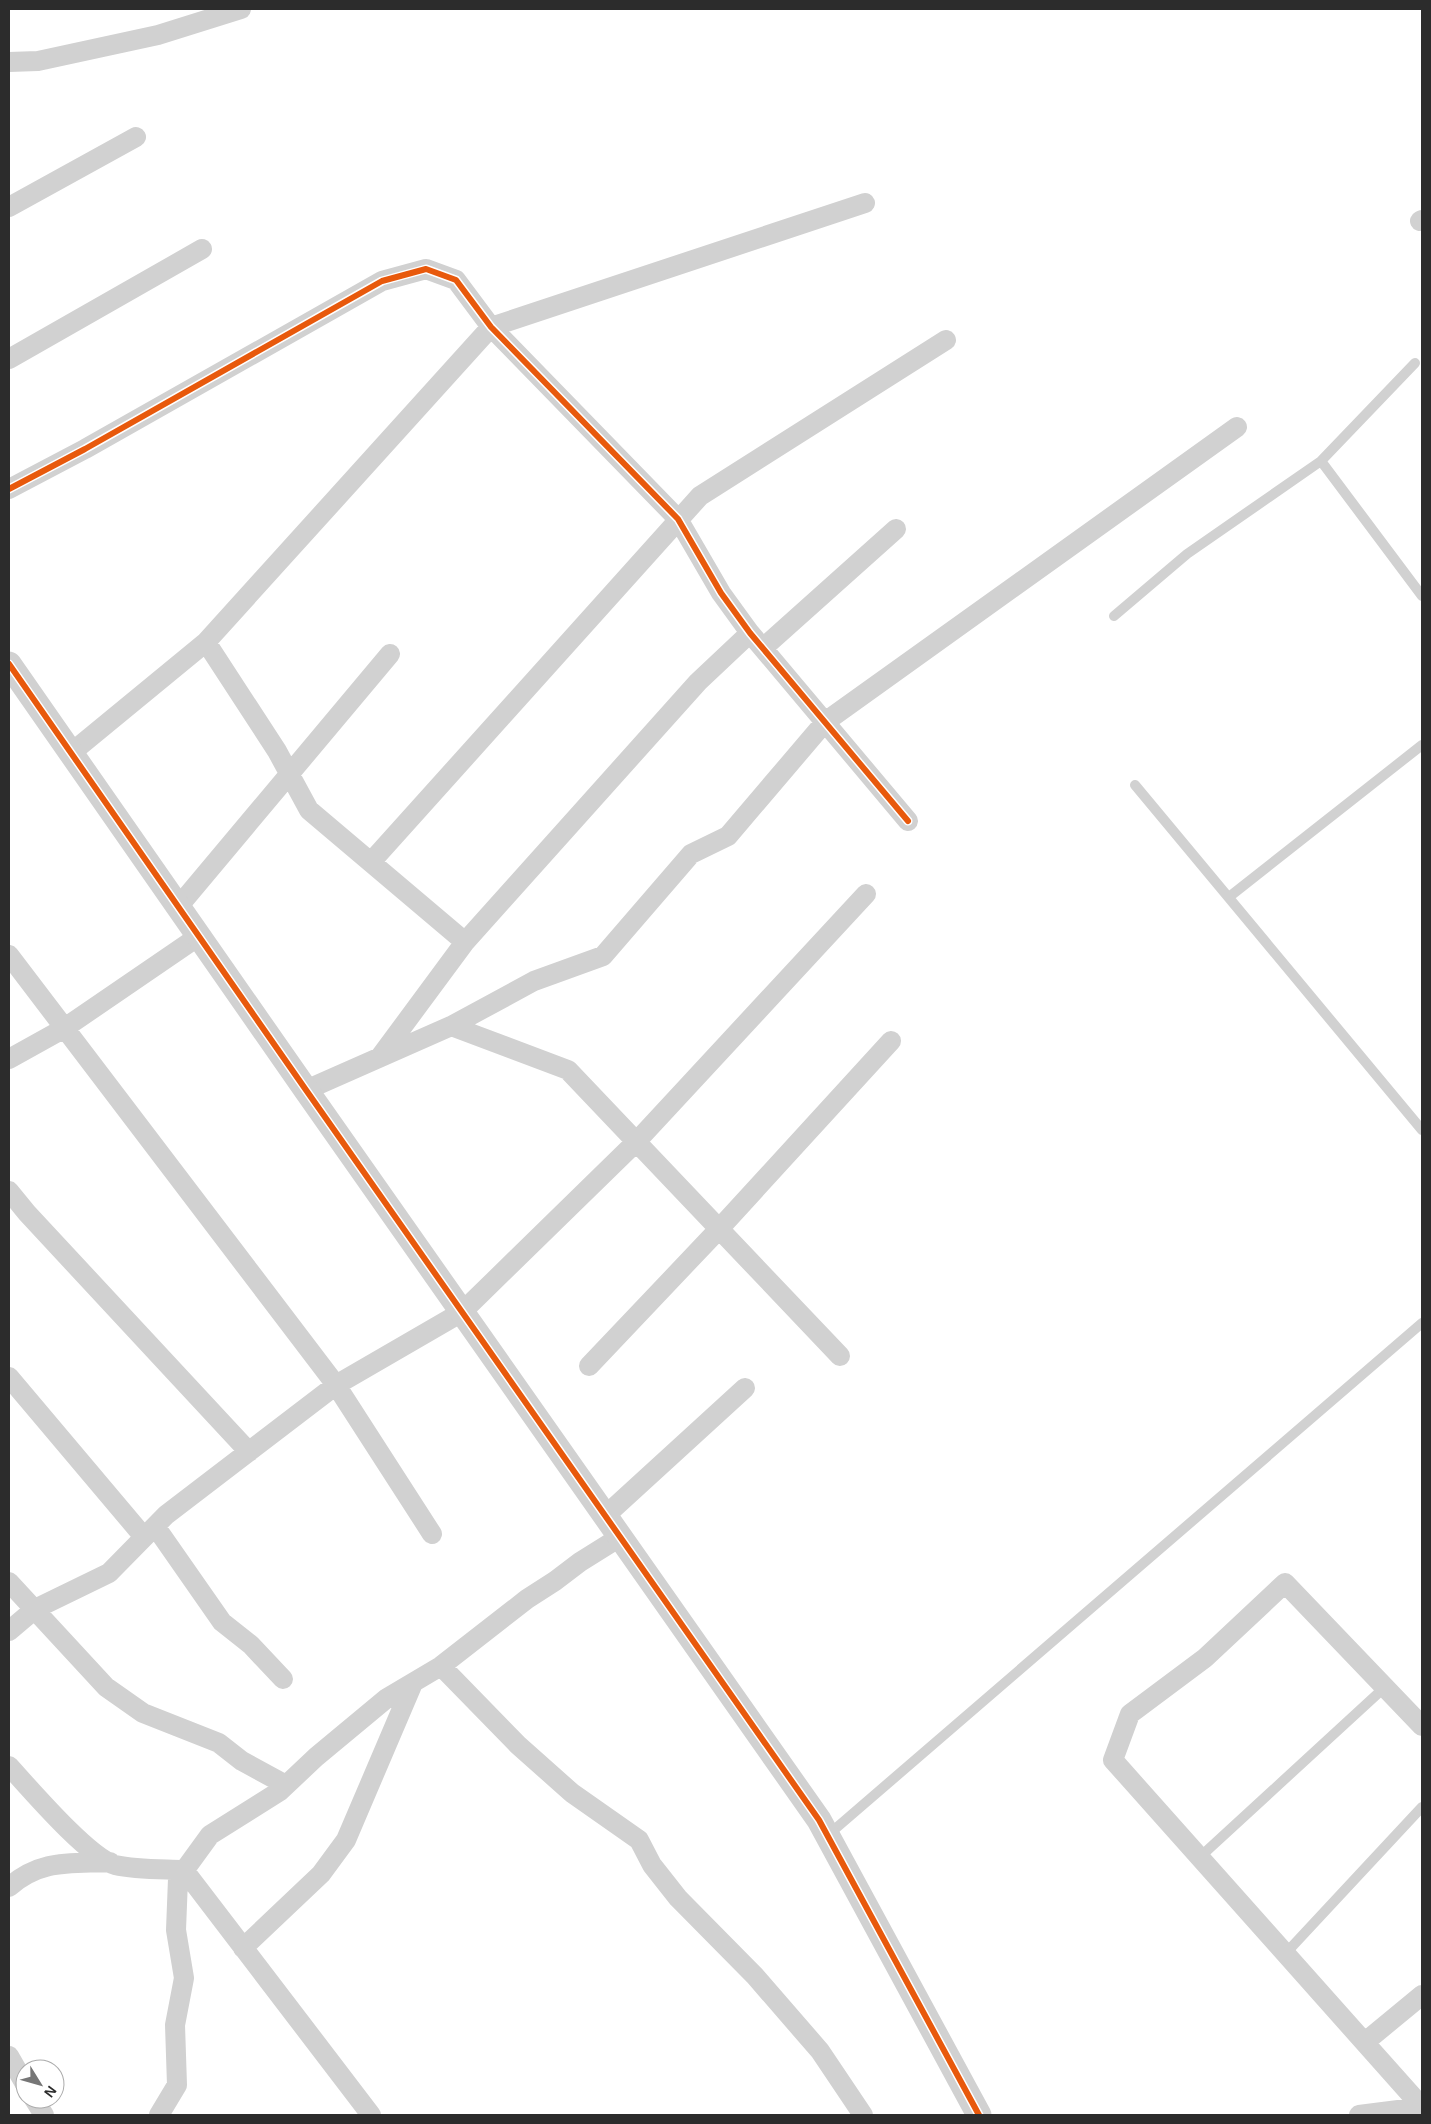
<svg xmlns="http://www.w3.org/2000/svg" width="1431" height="2124" viewBox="0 0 1431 2124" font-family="Helvetica,sans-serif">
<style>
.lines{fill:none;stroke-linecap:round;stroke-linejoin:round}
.service{stroke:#d1d1d1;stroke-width:10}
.minor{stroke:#d1d1d1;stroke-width:20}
.tertiary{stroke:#d1d1d1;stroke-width:25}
.cycleway-casing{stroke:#fff;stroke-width:9}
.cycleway{stroke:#e8590c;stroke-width:6}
</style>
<rect width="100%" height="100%" fill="#fff"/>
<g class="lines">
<!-- service -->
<path class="service" d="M 1321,461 L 1415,363
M 1114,616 L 1187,554 L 1321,461 L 1422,596
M 1135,785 L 1422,1130
M 1229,897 L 1422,745
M 828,1835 L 1422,1323
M 1200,1857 L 1385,1687
M 1286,1953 L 1422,1807"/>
<!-- minor -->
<path class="minor" d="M 9,62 L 38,61 L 158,35 L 241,9
M 9,207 L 136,137
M 1420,221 L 1422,220
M 9,359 L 202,249
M 9,489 L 85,449 L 382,281 L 426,269 L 456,280 L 491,327 L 678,519 L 721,593 L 750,633 L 908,821
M 206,642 L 277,751 L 309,810 L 465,942
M 763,648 L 896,529
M 71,753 L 206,642 L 491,327 L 865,203
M 371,862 L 700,496 L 946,340
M 178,907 L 390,654
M 9,955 L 336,1385 L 432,1534
M 451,1026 L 568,1070 L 840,1356
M 380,1057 L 465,942 L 698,682 L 750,633
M 9,1059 L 63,1029 L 199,936
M 306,1090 L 451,1026 L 534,981 L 603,956 L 691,854 L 728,836 L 825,722 L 1237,427
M 9,1191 L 27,1213 L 249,1452
M 589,1366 L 719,1229 L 891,1041
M 9,1377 L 144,1537
M 605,1516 L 745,1388
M 155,1526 L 222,1622 L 251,1645 L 283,1679
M 9,1582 L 106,1687 L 143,1713 L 219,1743 L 242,1761 L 286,1785
M 9,1631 L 35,1609 L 109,1573 L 166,1515 L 336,1385 L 462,1312 L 637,1141 L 866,894
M 441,1666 L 518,1745 L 572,1793 L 639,1840 L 652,1865 L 678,1898 L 755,1976 L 820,2051 L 863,2115
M 1422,1726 L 1285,1583 L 1205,1658 L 1130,1714 L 1113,1760 L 1422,2107
M 9,1766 C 30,1789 88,1857 115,1865 C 137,1870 162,1869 184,1870 L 371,2115
M 9,1887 C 41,1859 70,1864 110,1862
M 243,1948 L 321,1874 L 346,1840 L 413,1683
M 1365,2042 L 1422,1995
M 9,2056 L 25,2084
M 34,2099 L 44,2115
M 159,2115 L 177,2085 L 175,2025 L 184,1978 L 176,1930 L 178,1879 L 210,1835 L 280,1791 L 316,1757 L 387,1698 L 441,1666 L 527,1599 L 555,1581 L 580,1562 L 620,1537
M 1359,2115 L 1422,2107"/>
<!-- tertiary -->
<path class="tertiary" d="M 9,664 L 306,1090 L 819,1820 L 979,2115"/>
<defs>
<path id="cycleway" d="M 9,489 L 85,449 L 382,281 L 426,269 L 456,280 L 491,327 L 678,519 L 721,593 L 750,633 L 908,821
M 9,664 L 306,1090 L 819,1820 L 979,2115"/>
</defs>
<!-- cycleway casing -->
<use href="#cycleway" class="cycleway-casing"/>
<!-- cycleway -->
<use href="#cycleway" class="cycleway"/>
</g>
<!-- border -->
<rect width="1431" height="2124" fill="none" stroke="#2c2c2c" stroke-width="20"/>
<!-- north arrow -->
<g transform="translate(40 2084) rotate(127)"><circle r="24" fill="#ffffff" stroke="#ababab"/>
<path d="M0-4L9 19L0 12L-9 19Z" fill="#767676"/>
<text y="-8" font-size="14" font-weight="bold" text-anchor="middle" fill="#2c2c2c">N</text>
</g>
</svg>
